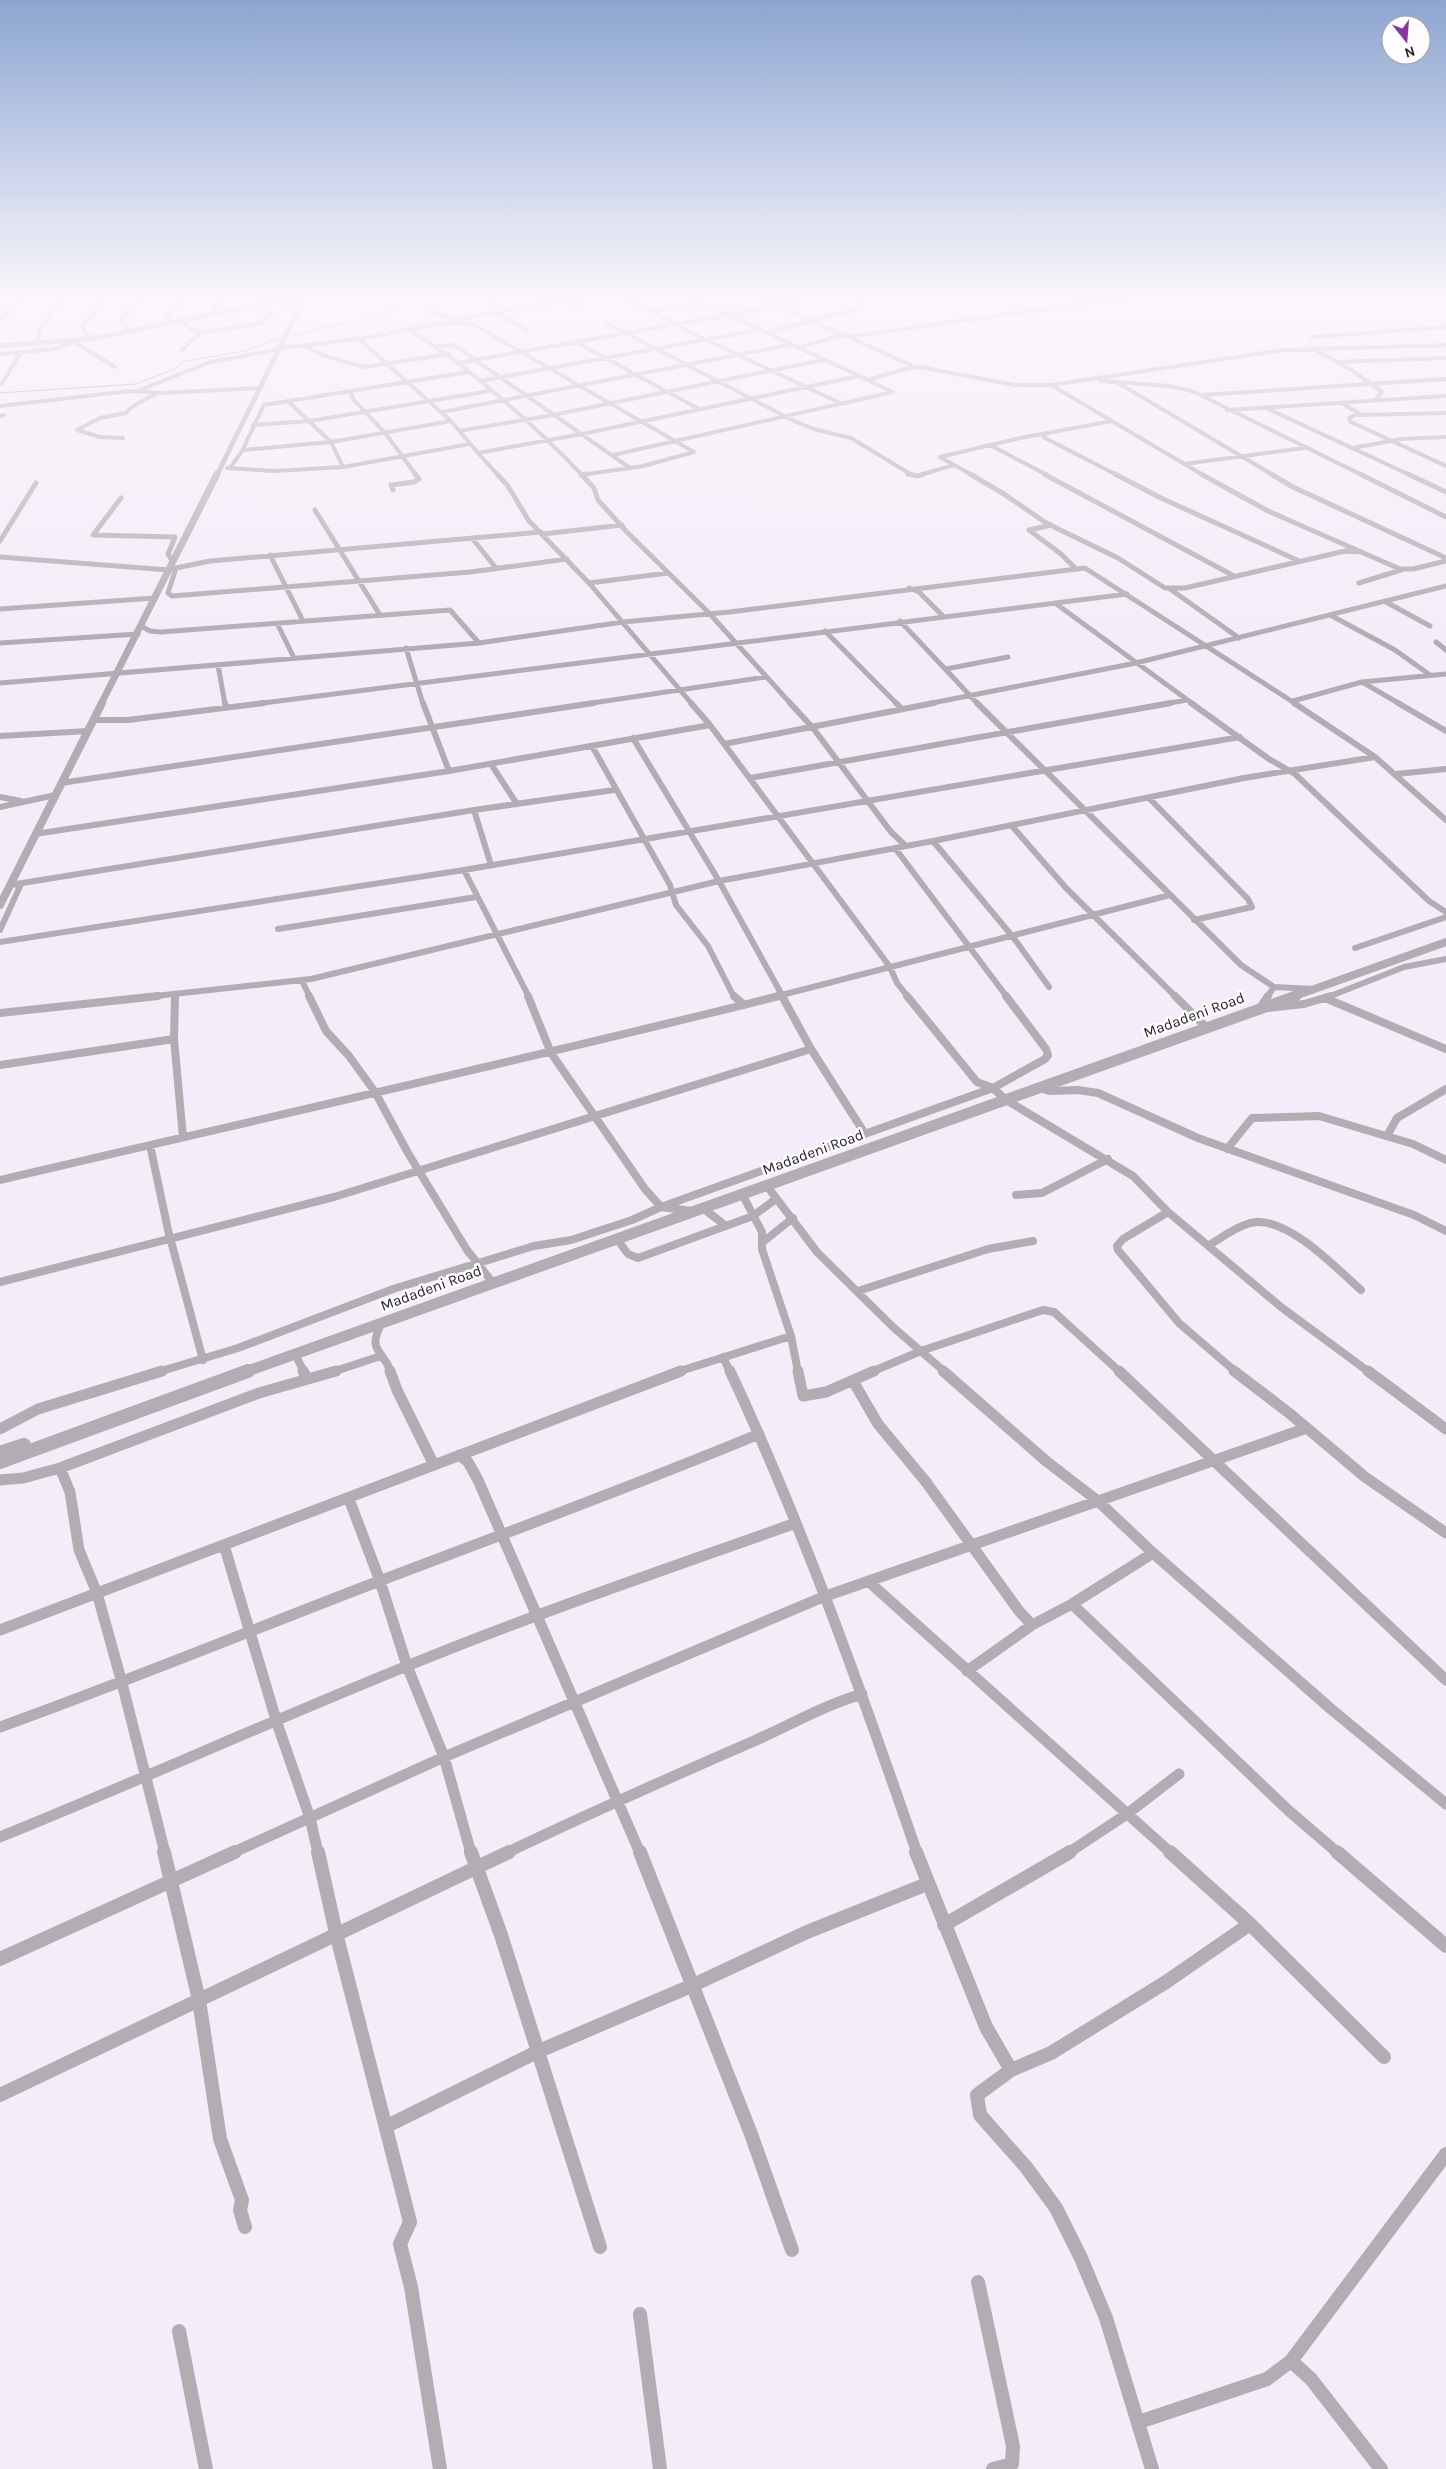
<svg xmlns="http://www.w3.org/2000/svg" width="1446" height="2469" viewBox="0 0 1446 2469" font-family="Karla,sans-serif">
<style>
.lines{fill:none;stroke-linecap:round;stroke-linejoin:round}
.stream{stroke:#a590ae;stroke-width:1}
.minor-far5{stroke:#b1adb2;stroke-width:4}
.minor-far4{stroke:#b1adb2;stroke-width:5}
.minor-far3{stroke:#b1adb2;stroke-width:6}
.minor-far2{stroke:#b1adb2;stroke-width:8}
.minor-far1{stroke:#b1adb2;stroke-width:11}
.minor{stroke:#b1adb2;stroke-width:14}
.tertiary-far4{stroke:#b1adb2;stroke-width:5}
.tertiary-far3{stroke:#b1adb2;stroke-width:7}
.tertiary-far2{stroke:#b1adb2;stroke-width:8}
.tertiary-far1{stroke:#b1adb2;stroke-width:11}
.tertiary{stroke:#b1adb2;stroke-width:14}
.labels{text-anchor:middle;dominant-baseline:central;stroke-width:5;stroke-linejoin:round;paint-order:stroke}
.street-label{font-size:15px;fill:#201d21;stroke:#fefcfe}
</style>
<rect width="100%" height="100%" fill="#f4ecf8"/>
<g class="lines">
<!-- stream -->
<path class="stream" d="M 0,393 L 136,384 L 174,369 L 185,361 L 245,351 L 271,341 L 339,324 L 360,322 L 367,317 L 385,315 L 397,303 L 419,296"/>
<!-- minor-far5 -->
<path class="minor-far5" d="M 260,296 L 271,303
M 483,296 L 503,308
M 624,296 L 694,334 L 842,404
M 689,296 L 868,380 L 908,368 L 920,367 L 1015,385 L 1051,385 L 1283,350 L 1446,345
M 756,296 L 913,366
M 1444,296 L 1446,297
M 566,300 L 582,307
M 431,311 L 457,320
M 652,311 L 700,302
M 495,312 L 527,330
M 218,313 L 215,308 L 222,296
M 0,319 L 23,296
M 460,319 L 588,296
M 179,321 L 193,330 L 208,332 L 261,323 L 271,315 L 269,310 L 255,305
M 175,322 L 167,318 L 181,296
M 438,323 L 473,324 L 694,452 L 643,466 L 581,475
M 607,323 L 794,421 L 814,429 L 851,438 L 912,475
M 410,330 C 469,367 534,424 582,475
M 131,331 L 121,321 L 141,296
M 765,333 L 861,308 L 861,302
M 846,337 L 1138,296
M 1312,337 L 1446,327
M 91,339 L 82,328 L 106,296
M 359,339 L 451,421 L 478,453 L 582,434 L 859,376
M 576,342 L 699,409
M 38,343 L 40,328 L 66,296
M 76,343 L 115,367
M 437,346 L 454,345 L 630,468
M 307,347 L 325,356 L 364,367 L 449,354
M 281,348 L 359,339 L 443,323
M 797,348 L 842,335
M 1314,349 L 1353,371 L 1382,392 L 1375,400
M 181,351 L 200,332
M 0,354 L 54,349 L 79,340
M 1337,362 L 1446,358
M 458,363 L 778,306 L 807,296
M 480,381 L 758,330
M 1100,381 L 1169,386 L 1192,391 L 1362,475
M 2,384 L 18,356 L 24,352
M 1120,384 L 1273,475
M 1051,385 L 1203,475
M 140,390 L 210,362 L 280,349
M 350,391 L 353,399 L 386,434 L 416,475
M 1202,395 L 1446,379
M 289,402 L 331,442 L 343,467
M 1341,403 L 1359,413 L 1349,418 L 1351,422 L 1446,466
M 0,406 L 130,391 L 162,393 L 259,388
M 1264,407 L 1410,475
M 1227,410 L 1446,396
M 442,412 L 789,345
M 1358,415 L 1446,413
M 0,416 L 4,415
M 253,425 L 309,421 L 490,391
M 459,431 L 553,415 L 823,360
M 1046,434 L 1043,436 L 1045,438 L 1117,475
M 123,438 L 100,437 L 77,430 L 100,418 L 126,413 C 133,403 147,400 157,393
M 990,445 L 1047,475
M 1353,448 L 1401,439 L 1446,437
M 243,450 L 331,442 L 451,421
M 478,453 L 498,475
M 613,455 L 893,392 L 868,380
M 940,457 L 972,475
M 940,457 L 1020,438 L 1112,421
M 1184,464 L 1304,448
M 227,468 L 274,471 L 343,467 L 470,444
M 230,468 L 242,451 L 264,405 L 469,372
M 920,475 L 954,465"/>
<!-- minor-far4 -->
<path class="minor-far4" d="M 497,474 L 508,486 L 529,521 L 589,583 L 692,704
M 581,474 L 594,488 L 598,500 L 627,532 L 709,613 L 791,704
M 908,474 L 918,476 L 924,474
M 970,474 L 1004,494 L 1046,523 L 1118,558 L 1165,588 L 1185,588 L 1345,551 L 1361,552
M 1044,474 L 1234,576
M 1115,474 L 1161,498 L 1297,560
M 1201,474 L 1268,511 L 1400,569 L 1413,569 L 1446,561
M 1271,474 L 1293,487 L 1446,558
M 1360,474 L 1446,517
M 1408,474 L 1446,492
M 581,475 L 587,474
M 393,490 L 391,485 L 414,482 L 419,479 L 415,474
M 121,498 L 93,535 L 175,537 L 168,554 L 173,562
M 315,510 L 380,615
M 1051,525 L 1029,530 L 1061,554 L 1075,568
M 543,534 L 622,525
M 472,538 L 496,568
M 0,541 L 36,483
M 270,555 L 303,621
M 0,557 L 169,570
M 176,568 L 168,593 L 172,596 L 470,572 L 567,559
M 171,569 L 210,561 L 541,532
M 589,583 L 668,573
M 1359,583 L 1401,570
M 909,588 L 919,592 L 943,616
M 1170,589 L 1239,638
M 1386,602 L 1430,626
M 1055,603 L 1193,704
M 0,609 L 155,598
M 1332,616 L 1395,650 L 1430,675
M 900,621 L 978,704
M 277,623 L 294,658
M 141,626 L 150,631 L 161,632 L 450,610 L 479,643
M 825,631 L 897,704
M 1436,642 L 1446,650
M 0,643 L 138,634
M 406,648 L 423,704
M 218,665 L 225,704
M 946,669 L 1008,657
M 1362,682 L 1400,704
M 0,683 L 479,643 L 623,622 L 729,612 L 1085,568 L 1296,704
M 1293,701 L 1362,682 L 1446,674
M 255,704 L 1127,594
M 586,704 L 766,677
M 927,704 L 1136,663 L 1446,586
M 1164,704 L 1187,700"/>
<!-- minor-far3 -->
<path class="minor-far3" d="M 225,703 L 226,707
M 423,703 L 449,771
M 691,703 L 710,725 L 890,967 L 897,983 L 908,997
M 790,703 L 813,728 L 891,832 L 906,846
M 896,703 L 902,709
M 977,703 L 1241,965 L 1274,987 L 1314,989
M 1191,703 L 1269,759 L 1295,774 L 1429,901 L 1446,912
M 1294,703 L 1375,757 L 1446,820
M 1398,703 L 1446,731
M 93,720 L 128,720 L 264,703
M 0,736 L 88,731
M 633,738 L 719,881 L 783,997
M 724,744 L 934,703
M 592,746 L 670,885 L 676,905 L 708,946 L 734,997
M 491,764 L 517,804
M 1396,774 L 1446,769
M 750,778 L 1171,703
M 61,783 L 594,703
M 0,797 L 21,801
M 1149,798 L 1248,899 L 1252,907 L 1194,920
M 0,807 L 55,795
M 474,810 L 491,865
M 1012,826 L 1066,888 L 1176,997
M 35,834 L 449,771 L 710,725
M 933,841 L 1013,937 L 1049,987
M 895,848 L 1007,997
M 464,870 L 529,997
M 10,885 L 474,810 L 614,790
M 278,929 L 476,897
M 0,930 L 21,884
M 0,942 L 464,870 L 1240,737
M 1355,948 L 1446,917
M 302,981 L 310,997
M 146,997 L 311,979 L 719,881 L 933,841 L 1244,778 L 1375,757
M 175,997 L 175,994
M 774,997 L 1170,895
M 1267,997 L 1274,987
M 1328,997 L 1404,967 L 1446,959"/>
<!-- minor-far2 -->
<path class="minor-far2" d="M 175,996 L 174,1039 L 183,1137
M 309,996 L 326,1031 L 349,1056 L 375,1092 L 408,1153 L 467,1250 L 493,1283
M 528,996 L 551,1053 L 645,1189 L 661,1207 L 692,1211
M 734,996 L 744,1005
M 782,996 L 811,1049 L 865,1134
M 907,996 L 977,1082 L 993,1088 L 1006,1100 L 1133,1176 L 1168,1212 L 1281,1307 L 1369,1372
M 1175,996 L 1206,1027
M 1325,998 L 1446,1049
M 1260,1008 L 1268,996
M 1268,1008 L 1304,1004 L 1331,996
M 0,1013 L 158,996
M 0,1065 L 174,1039
M 1040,1088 L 1049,1091 L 1078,1090 L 1098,1093 L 1198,1138 L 1414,1215 L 1446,1231
M 1387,1136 L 1397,1118 L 1446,1089
M 150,1145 L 168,1230 L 203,1360
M 1227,1149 L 1252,1118 L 1319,1116 L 1413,1144 L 1446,1160
M 0,1180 C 260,1119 520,1061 779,996
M 767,1186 L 817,1252 L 894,1328 L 945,1372
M 742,1194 L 762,1232 L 762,1249 L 791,1336 L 798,1372
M 1016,1195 L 1042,1193 L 1108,1159
M 704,1209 L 726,1226
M 1168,1212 L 1123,1239 L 1117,1246 L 1118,1250 L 1179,1323 L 1236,1372
M 617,1239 L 628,1254 L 638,1258 L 753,1216 L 776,1199
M 763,1242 L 793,1218
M 1209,1245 C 1223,1237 1241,1223 1257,1222 C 1292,1221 1336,1268 1361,1290
M 0,1282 L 334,1197 L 811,1049
M 858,1291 L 988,1249 L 1033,1241
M 382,1322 C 367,1352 381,1347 391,1372
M 295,1354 L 304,1372
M 723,1357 L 730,1372
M 158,1372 L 238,1348 L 393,1289 L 534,1246 L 571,1240 L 632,1220 L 661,1207 L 993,1088 L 1045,1059 L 1048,1055 L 1046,1049 L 1006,996
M 332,1372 L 381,1356
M 677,1372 L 791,1336
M 871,1372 L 921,1351 L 1043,1310 L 1054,1312 L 1120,1372"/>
<!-- minor-far1 -->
<path class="minor-far1" d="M 303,1371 L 307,1379
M 390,1371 L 397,1390 L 434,1465
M 730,1371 C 803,1527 861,1690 917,1853
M 798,1371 L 803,1396 L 826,1392 L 874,1371
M 943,1371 L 1046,1461 L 1098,1501 L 1153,1553 L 1331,1709 L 1446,1804
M 1119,1371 L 1446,1680
M 1234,1371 L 1289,1413 L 1365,1477 L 1446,1533
M 1368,1371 L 1446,1429
M 853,1381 L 878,1424 L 926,1482 L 1019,1611 L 1032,1625
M 0,1429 L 38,1409 L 162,1371
M 459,1455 L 468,1462 L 478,1480 L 640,1853
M 60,1468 L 70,1492 L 79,1550 L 97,1593 L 122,1683 L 165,1853
M 0,1480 L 23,1478 L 60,1468 L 259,1393 L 336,1371
M 349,1499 L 380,1581 L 407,1666 L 444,1757 L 471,1853
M 224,1545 L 277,1723 L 310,1818 L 318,1853
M 868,1581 L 1171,1853
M 1072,1604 L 1289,1811 L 1338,1853
M 0,1630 L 681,1371
M 967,1671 L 1032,1625 L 1072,1604 L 1153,1553
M 0,1727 C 128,1681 254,1629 382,1580 C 508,1532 634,1486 759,1434
M 0,1837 C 136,1782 271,1721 407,1666 C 534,1614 664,1570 793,1524
M 232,1853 L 444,1757 L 823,1597 L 1307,1428
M 506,1853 C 588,1814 671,1777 754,1741 C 790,1725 825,1705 862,1694
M 1068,1853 L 1127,1814 L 1179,1774"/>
<!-- minor -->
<path class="minor" d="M 164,1852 L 199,2000 L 220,2139 L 242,2200 L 240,2210 L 245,2227
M 318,1852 L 336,1933 L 410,2222 L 400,2244 L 411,2287 L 440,2469
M 471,1852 L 501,1935 L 600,2247
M 640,1852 L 751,2134 L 792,2250
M 916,1852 L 986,2027 L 1011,2070
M 1170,1852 L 1250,1924 L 1384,2057
M 1337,1852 L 1446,1946
M 944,1925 L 1070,1852
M 0,1959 L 235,1852
M 0,2095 L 509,1852
M 387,2126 L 539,2051 L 691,1986 L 807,1932 L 927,1884
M 978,2282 L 1013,2446 L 1012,2464 L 993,2469
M 640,2314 L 660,2469
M 179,2331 L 206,2469
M 1291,2361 L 1311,2379 L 1381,2469
M 1139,2422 L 1267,2379 L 1291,2361 L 1446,2154
M 1152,2469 L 1106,2318 L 1081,2258 L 1056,2208 L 1026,2167 L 980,2115 L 977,2095 L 1011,2070 L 1051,2053 L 1166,1982 L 1250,1924"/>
<!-- tertiary-far4 -->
<path class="tertiary-far4" d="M 0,346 L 97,338 L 266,303 L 302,301
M 217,475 L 305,296"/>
<!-- tertiary-far3 -->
<path class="tertiary-far3" d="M 101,704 L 217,474"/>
<!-- tertiary-far2 -->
<path class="tertiary-far2" d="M 0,905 L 102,703
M 1292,997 L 1446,942"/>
<!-- tertiary-far1 -->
<path class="tertiary-far1" d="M 245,1372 L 1296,996"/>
<!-- tertiary -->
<path class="tertiary" d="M 0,1453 L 24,1445
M 0,1462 L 248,1371"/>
</g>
<!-- sky -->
<linearGradient id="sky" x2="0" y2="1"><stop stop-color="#8da6d1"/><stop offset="0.46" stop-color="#faf6fc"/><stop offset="1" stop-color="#faf6fc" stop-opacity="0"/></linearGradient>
<rect width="1446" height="642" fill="url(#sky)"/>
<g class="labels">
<!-- street labels -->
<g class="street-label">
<text transform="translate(1194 1015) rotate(-20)">Madadeni Road</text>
<text transform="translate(813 1152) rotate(-20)">Madadeni Road</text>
<text transform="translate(431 1288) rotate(-20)">Madadeni Road</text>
</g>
</g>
<!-- north arrow -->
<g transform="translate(1406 40) rotate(163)"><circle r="24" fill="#fefcfe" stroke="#a5a3a6"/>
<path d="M0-4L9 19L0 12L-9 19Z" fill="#8835a4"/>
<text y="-8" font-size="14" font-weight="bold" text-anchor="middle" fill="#201d21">N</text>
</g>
</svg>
